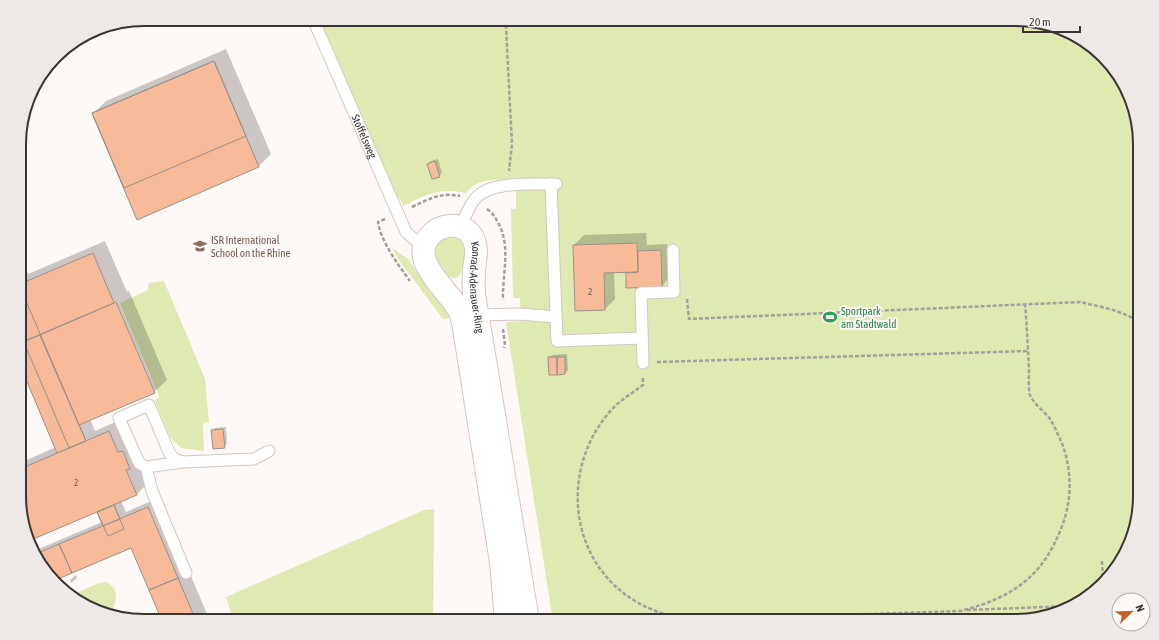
<svg xmlns="http://www.w3.org/2000/svg" width="1159" height="640" viewBox="0 0 1159 640" font-family="'Asap Condensed',sans-serif">
<style>
.green{fill:#dfeab2}
.shadow{fill:#0003}
.building{fill:#f8bb9a;stroke:#9b8f89}
.lines{fill:none;stroke-linecap:round;stroke-linejoin:round}
.lane-casing{stroke:#d3c6bf;stroke-width:13}
.street-casing{stroke:#d3c6bf;stroke-width:24}
.path{stroke:#a49e9c;stroke-width:2.5;stroke-dasharray:4 2;stroke-linecap:butt}
.lane{stroke:#fff;stroke-width:11}
.street{stroke:#fff;stroke-width:22}
.labels{text-anchor:middle;dominant-baseline:central;stroke-width:4;stroke-linejoin:round;paint-order:stroke}
.number-label{font-size:9px;fill:#6a564c}
.street-label{font-size:11px;fill:#3a3532;stroke:#fef8f6}
.education-label{font-size:11px;fill:#785e54;stroke:#fef8f6;text-anchor:start}
.leisure-label{font-size:11px;fill:#27864d;stroke:#fef8f6;text-anchor:start}
.rim{fill:none;stroke:#3a3532;stroke-width:2}
</style>
<rect width="100%" height="100%" fill="#fef8f6"/>
<!-- green -->
<path class="green" d="M 318,19 L 1016,19 L 1077,36 L 1119,75 L 1140,135 L 1140,504 L 1123,558 L 1078,604 L 1023,621 L 553,621 L 506,322 L 521,321 L 520,298 L 513,298 L 511,209 L 516,209 L 516,179 C 498,180 477,177 466,193 C 440,187 425,195 403,206 L 400,199 L 396,197 Z
M 448,236 C 453,237 459,238 462,243 C 467,249 465,278 454,278 C 448,278 445,272 443,268 C 433,254 429,244 448,236 Z
M 392,248 L 408,259 L 424,282 L 451,316 L 446,319 L 443,319 L 401,263 Z
M 164,281 L 205,379 L 209,422 L 203,423 L 204,451 L 181,448 L 170,437 L 155,401 L 159,397 L 158,393 L 120,303 L 148,290 L 149,283 Z
M 434,509 L 433,621 L 234,621 L 226,597 L 424,510 Z
M 106,582 C 119,588 118,602 110,612 L 82,604 L 72,595 L 99,583 Z"/>
<!-- shadow -->
<path class="shadow" d="M 226,49 L 271,154 L 259,166 L 138,218 L 93,114 L 106,101 Z
M 438,159 L 442,173 L 439,176 L 428,164 L 431,161 Z
M 646,233 L 647,245 L 667,244 L 668,279 L 662,286 L 627,287 L 627,272 L 614,272 L 615,299 L 605,309 L 576,310 L 574,245 L 584,235 Z
M 105,241 L 127,292 L 129,291 L 167,380 L 154,392 L 90,419 L 95,431 L 122,419 L 131,441 L 135,439 L 142,455 L 139,459 L 149,482 L 136,495 L 121,501 L 126,512 L 158,498 L 210,621 L 163,621 L 132,547 L 55,580 L 40,565 L 34,551 L 102,522 L 98,511 L 30,540 L 20,512 L 20,463 L 56,447 L 20,363 L 20,266 L 24,264 L 28,274 Z
M 567,354 L 568,370 L 565,373 L 549,358 L 552,355 Z
M 226,427 L 227,444 L 224,447 L 212,431 L 215,428 Z
M 76,575 L 77,578 L 71,583 L 70,580 Z"/>
<!-- building -->
<path class="building" d="M 214,61 L 259,167 L 137,220 L 92,113 Z
M 214,61 L 246,136 L 124,188 L 92,113 Z
M 435,161 L 440,177 L 432,179 L 427,164 Z
M 637,243 L 638,272 L 604,273 L 605,310 L 575,311 L 573,245 Z
M 661,250 L 662,287 L 626,288 L 626,273 L 638,272 L 638,251 Z
M 93,253 L 114,303 L 20,343 L 20,284 Z
M 20,287 L 86,441 L 69,448 L 20,333 Z
M 116,302 L 155,393 L 79,425 L 40,335 Z
M 40,335 L 86,441 L 57,453 L 20,365 L 20,343 Z
M 548,357 L 557,357 L 557,375 L 549,375 Z
M 557,357 L 565,357 L 565,374 L 557,375 Z
M 223,429 L 225,448 L 213,449 L 211,430 Z
M 109,431 L 118,452 L 123,451 L 130,469 L 126,470 L 137,495 L 31,540 L 20,512 L 20,469 Z
M 114,505 L 124,529 L 108,536 L 97,512 Z
M 114,505 L 120,519 L 103,526 L 97,512 Z
M 148,507 L 178,578 L 149,590 L 131,548 L 72,573 L 59,544 Z
M 59,544 L 72,573 L 56,580 L 40,565 L 36,554 Z
M 178,578 L 196,621 L 162,621 L 149,590 Z"/>
<g class="lines">
<defs>
<g id="lane">
<path id="s1" d="M 313,19 L 406,232 L 424,248"/>
<path d="M 551,184 L 557,341 L 642,338"/>
<path d="M 460,227 C 465,218 469,206 475,199 C 490,180 534,185 556,184"/>
<path d="M 475,317 L 477,315 L 520,314 L 556,317"/>
<path d="M 643,363 L 641,293 L 674,292 L 673,250"/>
<path d="M 183,462 L 146,467 L 139,463 L 119,418 L 149,405 L 169,452 L 174,459 L 183,462 L 254,459 L 269,451"/>
<path d="M 146,467 L 152,491 L 186,573"/>
</g>
<g id="street">
<path id="s2" d="M 506,621 L 501,562 L 463,322 C 462,318 460,312 458,308 C 449,294 427,273 424,257 C 418,227 466,212 475,243 C 478,253 474,262 474,273 C 473,280 474,287 474,294 L 528,621"/>
</g>
</defs>
<!-- lane casing -->
<use href="#lane" class="lane-casing"/>
<!-- street casing -->
<use href="#street" class="street-casing"/>
<!-- path -->
<path class="path" d="M 504,19 L 506,27 L 511,125 L 512,144 L 509,171
M 412,207 C 429,199 441,192 460,196
M 487,209 C 491,212 495,216 497,221 C 512,245 502,274 503,300
M 385,219 L 378,222 C 380,240 399,266 410,281
M 687,299 L 689,319 L 1080,302 C 1100,307 1123,310 1140,323
M 503,329 L 505,345 L 504,348
M 657,362 L 1028,351
M 643,378 L 643,385 C 631,394 617,402 608,414 C 560,471 569,561 635,601 C 650,610 668,616 686,620 L 960,611 C 1012,598 1043,577 1062,526 C 1072,500 1072,472 1063,446 C 1059,437 1055,427 1050,419 C 1045,412 1032,402 1030,395 C 1028,388 1029,379 1029,371 C 1028,349 1027,327 1025,304
M 1102,561 L 1103,579
M 967,610 L 1072,606"/>
<!-- lane -->
<use href="#lane" class="lane"/>
<!-- street -->
<use href="#street" class="street"/>
</g>
<!-- icons -->
<defs>
<symbol id="school-bare" viewBox="-9 -9 18 18"><path d="M0-5L7-2L0 1L-7-2ZM-4 1L0 2.5L4 1V4Q0 6-4 4Z" fill="#8d6e63" stroke="#fef8f6" stroke-width="2.5" paint-order="stroke"/></symbol>
<symbol id="stadium-bare" viewBox="-9 -9 18 18"><path d="M0-5a6.5 5 0 1 0 0 10a6.5 5 0 1 0 0-10ZM-3.5-1.8h7v3.6h-7Z" fill="#2e9e5b" stroke="#fef8f6" stroke-width="2.5" paint-order="stroke"/></symbol>
</defs>
<g fill-rule="evenodd">
<use href="#school-bare" x="190" y="236" width="20" height="20"/>
<use href="#stadium-bare" x="820" y="307" width="20" height="20"/>
</g>
<g class="labels">
<!-- number labels -->
<g class="number-label">
<text x="590" y="292">2</text>
<text x="76" y="483">2</text>
</g>
<!-- street labels -->
<g class="street-label">
<text stroke="none"><textPath href="#s1" startOffset="128">Stoffelsweg</textPath></text>
<text stroke="none"><textPath href="#s2" startOffset="502">Konrad-Adenauer-Ring</textPath></text>
</g>
<!-- education labels -->
<g class="education-label">
<text x="211" y="240">ISR International<tspan x="211" dy="13">School on the Rhine</tspan></text>
</g>
<!-- leisure labels -->
<g class="leisure-label">
<text x="841" y="311">Sportpark<tspan x="841" dy="13">am Stadtwald</tspan></text>
</g>
</g>
<!-- crop -->
<path d="M0 0H1159V640H0ZM144 26H1015A118 118 0 0 1 1133 144V496A118 118 0 0 1 1015 614H144A118 118 0 0 1 26 496V144A118 118 0 0 1 144 26Z" fill="#eee8e6" fill-rule="evenodd"/>
<path class="rim" d="M144 26H1015A118 118 0 0 1 1133 144V496A118 118 0 0 1 1015 614H144A118 118 0 0 1 26 496V144A118 118 0 0 1 144 26Z"/>
<!-- north arrow -->
<g transform="translate(1131 612) rotate(67)"><circle r="19" fill="#fef8f6" stroke="#b0aaa8"/>
<path d="M0-3L7 15L0 10L-7 15Z" fill="#c36027"/>
<text y="-6" font-size="11" font-weight="bold" text-anchor="middle" fill="#3a3532">N</text>
</g>
<!-- scale -->
<path d="M1023 26v6h57v-6" fill="none" stroke="#3a3532" stroke-width="2"/>
<text x="1029" y="26" font-size="12" fill="#3a3532" stroke="#fef8f6" stroke-width="3" paint-order="stroke">20 m</text>
</svg>
